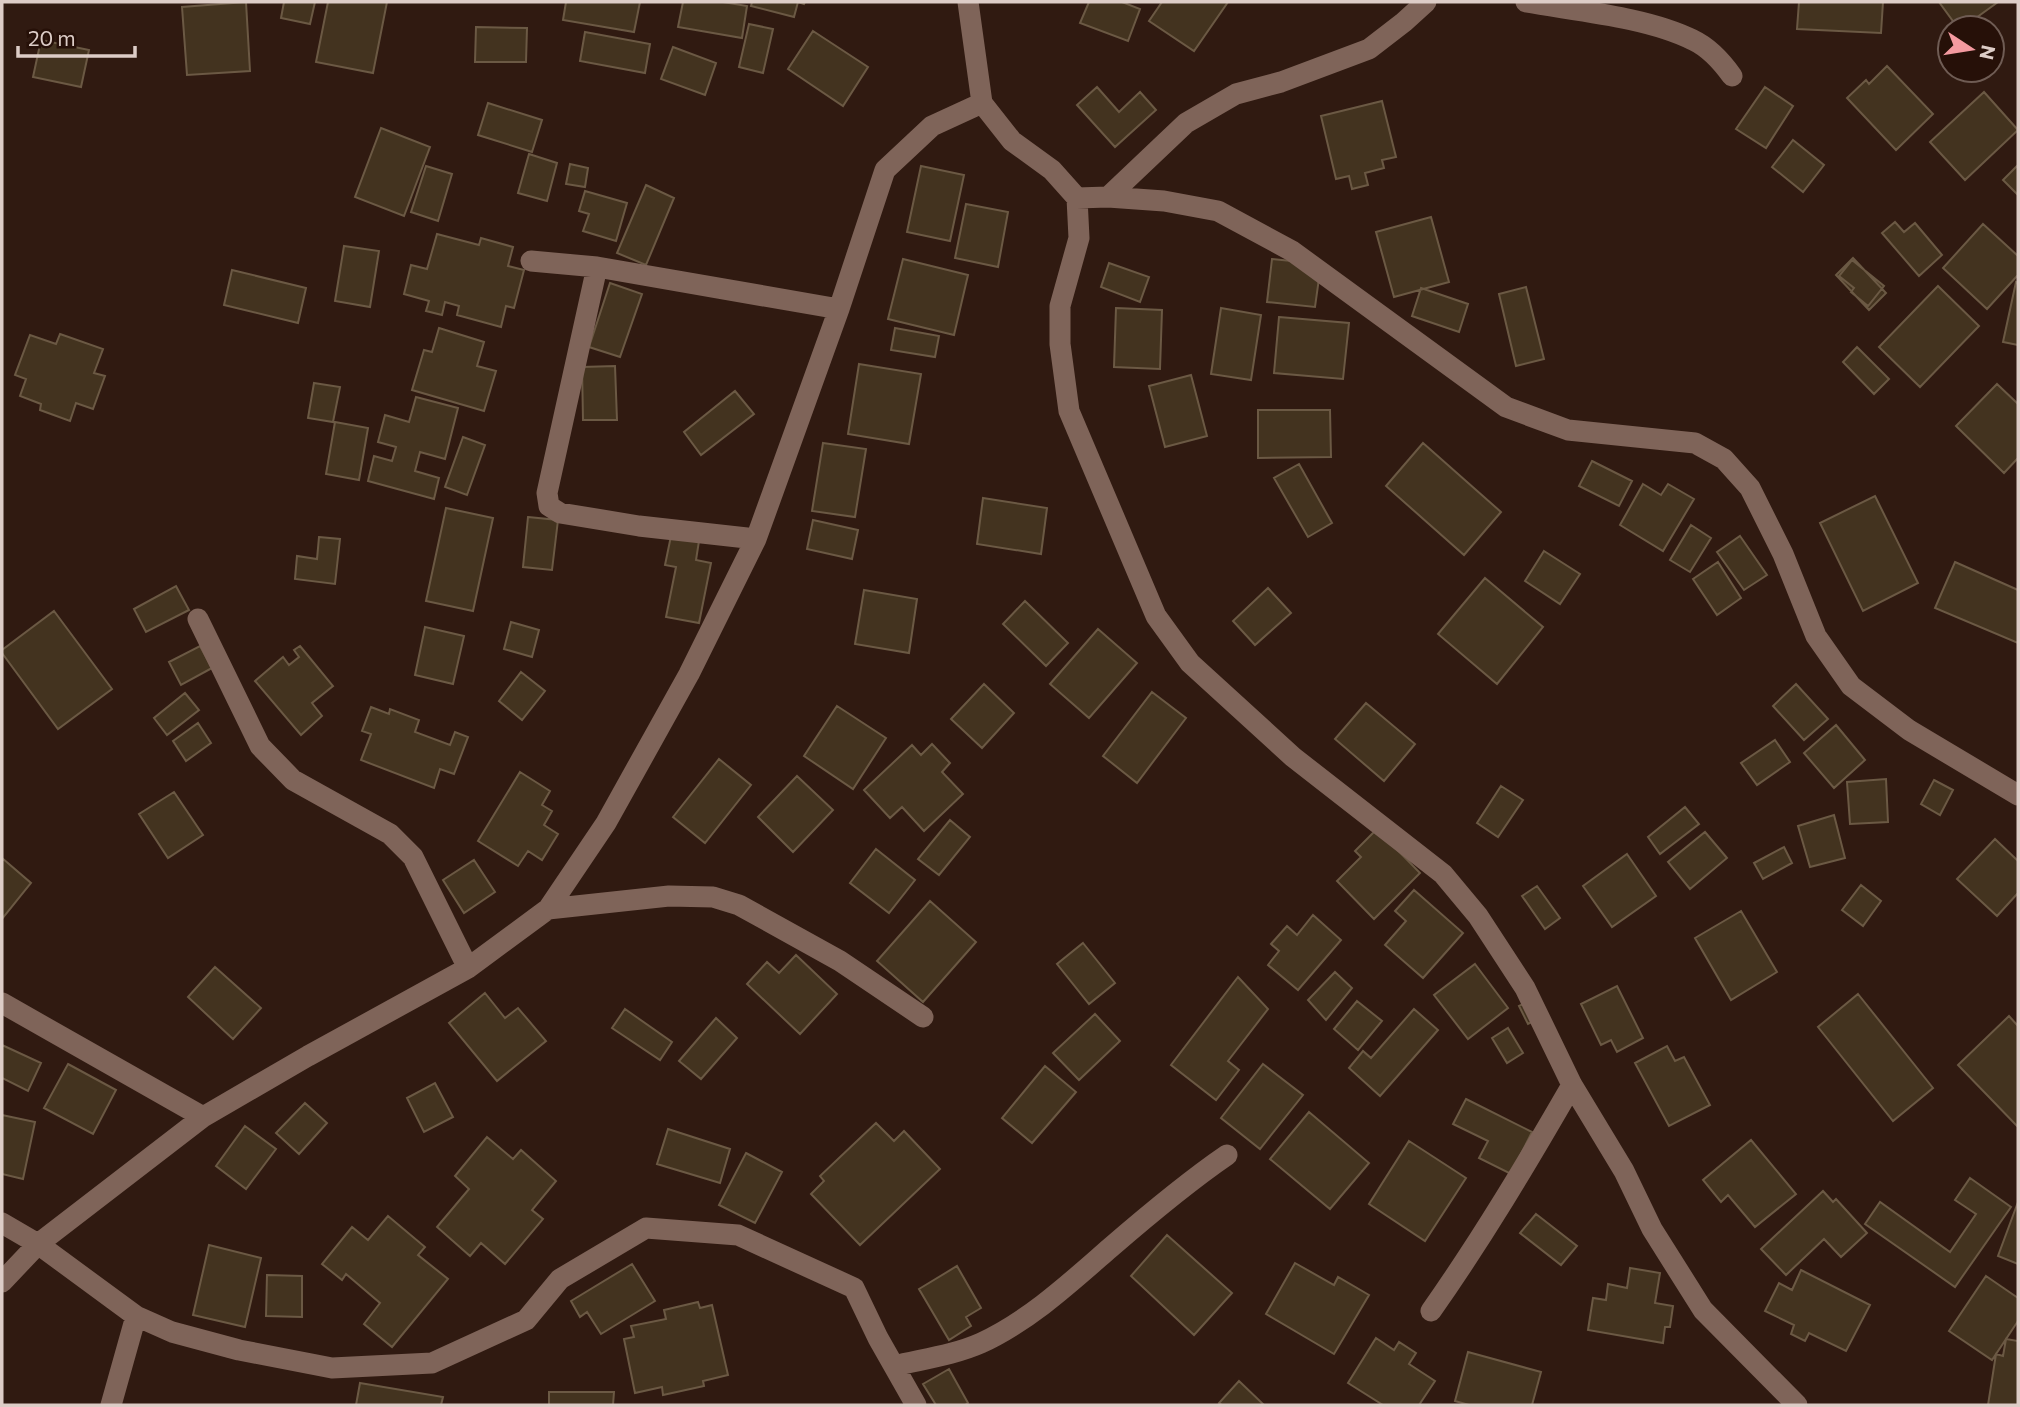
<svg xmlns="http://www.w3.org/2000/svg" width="2020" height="1407" viewBox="0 0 2020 1407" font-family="Commissioner,sans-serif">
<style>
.building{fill:#43331f;stroke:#6b5944;stroke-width:2}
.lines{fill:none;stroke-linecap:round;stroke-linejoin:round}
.minor{stroke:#7f6459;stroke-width:21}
</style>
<rect width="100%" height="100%" fill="#301a11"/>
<!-- building -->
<path class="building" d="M 246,2 L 250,71 L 187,75 L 182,7 Z
M 284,2 L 315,2 L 310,24 L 281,18 Z
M 328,2 L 387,2 L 373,73 L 316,62 Z
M 566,2 L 640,2 L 634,32 L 563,20 Z
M 683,2 L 723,2 L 747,6 L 742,38 L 678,27 Z
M 752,2 L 805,2 L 804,4 L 798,2 L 794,17 L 751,6 Z
M 1089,2 L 1122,2 L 1140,9 L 1128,41 L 1080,23 Z
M 1162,2 L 1228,2 L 1194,51 L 1149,21 Z
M 1799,2 L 1883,2 L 1881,33 L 1797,29 Z
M 1939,2 L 1998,2 L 1962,28 L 1958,28 Z
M 749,24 L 773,29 L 763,73 L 739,67 Z
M 476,27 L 527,28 L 526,62 L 475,62 Z
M 813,31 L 868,67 L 843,106 L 788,69 Z
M 585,32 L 650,44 L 645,73 L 580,61 Z
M 41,40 L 89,50 L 81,87 L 33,77 Z
M 673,47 L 716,63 L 705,95 L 661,79 Z
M 1887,66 L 1933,114 L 1896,150 L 1847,98 L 1866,80 L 1869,84 Z
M 1097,87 L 1119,112 L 1140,92 L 1156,110 L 1115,147 L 1077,105 Z
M 1765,87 L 1793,106 L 1766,148 L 1736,129 Z
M 1984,92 L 2018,130 L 1965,180 L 1930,142 Z
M 1382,101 L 1396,157 L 1382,160 L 1384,168 L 1365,173 L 1368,185 L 1352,189 L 1349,176 L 1336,179 L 1321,116 Z
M 488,103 L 542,120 L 532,152 L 478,135 Z
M 381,128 L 430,147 L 404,216 L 355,197 Z
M 1793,140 L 1824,165 L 1803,192 L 1772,167 Z
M 529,154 L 557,163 L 547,201 L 518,193 Z
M 570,164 L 588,168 L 585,187 L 566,184 Z
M 2018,165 L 2018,195 L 2003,180 Z
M 426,166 L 452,174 L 438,221 L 411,212 Z
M 921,166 L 964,175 L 950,241 L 907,232 Z
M 646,185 L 674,198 L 646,265 L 617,253 Z
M 585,191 L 627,203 L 616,241 L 583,231 L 589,214 L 579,211 Z
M 966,204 L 1008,212 L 998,267 L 955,258 Z
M 1431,217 L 1449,282 L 1394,297 L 1376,232 Z
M 1895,222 L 1904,232 L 1915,223 L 1942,255 L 1919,276 L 1882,233 Z
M 1983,224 L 2018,256 L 2018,275 L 1987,309 L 1943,268 Z
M 437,234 L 479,245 L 481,238 L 513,247 L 508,266 L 524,270 L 514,308 L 506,306 L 501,327 L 457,315 L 459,306 L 445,302 L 442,315 L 426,311 L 429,301 L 404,294 L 411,265 L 427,269 Z
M 344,246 L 379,251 L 370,307 L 335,301 Z
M 1853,258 L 1886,293 L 1869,310 L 1836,275 Z
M 903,259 L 968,275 L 954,335 L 888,319 Z
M 1272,259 L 1321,264 L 1315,307 L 1267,302 Z
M 1852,260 L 1884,286 L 1868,306 L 1851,292 L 1854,288 L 1839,276 Z
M 1109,263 L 1149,277 L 1140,302 L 1101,287 Z
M 232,270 L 306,288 L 298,323 L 224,305 Z
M 2016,282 L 2018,283 L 2018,345 L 2003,342 Z
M 610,283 L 642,294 L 620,357 L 589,347 Z
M 1938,286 L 1979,326 L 1920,387 L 1879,347 Z
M 1526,287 L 1544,359 L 1516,366 L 1499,294 Z
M 1421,288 L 1468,304 L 1459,332 L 1412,316 Z
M 1116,308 L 1162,310 L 1160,369 L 1114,367 Z
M 1221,308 L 1261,315 L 1251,380 L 1211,374 Z
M 1279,317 L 1349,323 L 1343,379 L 1274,373 Z
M 439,328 L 484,342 L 477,366 L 496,371 L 484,411 L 412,390 L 424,350 L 432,352 Z
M 895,328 L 939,336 L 935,357 L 891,350 Z
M 60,334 L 103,349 L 94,373 L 105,376 L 93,409 L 76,403 L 70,421 L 40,410 L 41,404 L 20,396 L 26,379 L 15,375 L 30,335 L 56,344 Z
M 1857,347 L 1889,379 L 1874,394 L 1843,362 Z
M 859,364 L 921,374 L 909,444 L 848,434 Z
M 615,366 L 617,420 L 583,420 L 582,367 Z
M 1191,375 L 1207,436 L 1165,447 L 1149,386 Z
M 314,383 L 340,387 L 333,422 L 308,418 Z
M 1997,384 L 2018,404 L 2018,458 L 2004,473 L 1956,426 Z
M 735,391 L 754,414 L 701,455 L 684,432 Z
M 416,397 L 458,408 L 445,459 L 420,452 L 415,471 L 439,478 L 434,499 L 368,481 L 374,456 L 392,461 L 396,447 L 378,442 L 385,415 L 409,422 Z
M 1258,410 L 1330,410 L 1331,457 L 1258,458 Z
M 335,422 L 368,428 L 359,480 L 326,474 Z
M 463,437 L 485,445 L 467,495 L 445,487 Z
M 823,443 L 866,449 L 855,517 L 812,511 Z
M 1423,443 L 1501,512 L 1464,555 L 1386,486 Z
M 1592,461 L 1632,481 L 1619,506 L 1579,486 Z
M 1299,464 L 1332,523 L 1308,537 L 1274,478 Z
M 1643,484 L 1661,495 L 1668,484 L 1694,499 L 1663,551 L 1620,525 Z
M 1875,496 L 1918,583 L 1863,611 L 1820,523 Z
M 983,498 L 1047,508 L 1041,554 L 977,544 Z
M 446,508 L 493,518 L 473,611 L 426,601 Z
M 528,517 L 558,520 L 552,570 L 523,567 Z
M 813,520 L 858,530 L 852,559 L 807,549 Z
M 1691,525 L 1711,538 L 1690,572 L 1670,560 Z
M 671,536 L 699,541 L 696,560 L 711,563 L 699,623 L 666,617 L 676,567 L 665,565 Z
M 1740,536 L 1767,575 L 1744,590 L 1717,552 Z
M 319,537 L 340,539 L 335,584 L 295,579 L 297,556 L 317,559 Z
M 1544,551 L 1580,574 L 1560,604 L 1525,581 Z
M 1718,562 L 1741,598 L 1717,615 L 1693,579 Z
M 1955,562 L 2018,590 L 2018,643 L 1935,608 Z
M 1485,578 L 1543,627 L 1497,684 L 1438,634 Z
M 176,586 L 189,610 L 146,632 L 134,609 Z
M 1268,588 L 1291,613 L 1255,645 L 1233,621 Z
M 864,590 L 917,599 L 909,653 L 855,644 Z
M 1025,601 L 1068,643 L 1046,666 L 1003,624 Z
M 54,611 L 112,689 L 58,729 L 2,653 L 2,650 Z
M 511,622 L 539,630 L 532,657 L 504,649 Z
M 425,627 L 464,636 L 453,684 L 415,675 Z
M 1098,629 L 1137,663 L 1089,718 L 1050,684 Z
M 200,646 L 212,668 L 181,685 L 169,662 Z
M 300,646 L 333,686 L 312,703 L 322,716 L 301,735 L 255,681 L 283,657 L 289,665 L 299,657 L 294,650 Z
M 521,672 L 545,691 L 522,720 L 499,701 Z
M 984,684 L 1014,713 L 982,748 L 951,719 Z
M 1796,684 L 1828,719 L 1804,740 L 1773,706 Z
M 1152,692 L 1186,718 L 1137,783 L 1103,756 Z
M 185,693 L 199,710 L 167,735 L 154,718 Z
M 1366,703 L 1415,744 L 1384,781 L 1335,739 Z
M 837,706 L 886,738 L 853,789 L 804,756 Z
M 371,707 L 389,714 L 390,709 L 419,720 L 415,732 L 450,745 L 455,732 L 468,737 L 454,774 L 440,769 L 434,788 L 361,760 L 371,734 L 362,731 Z
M 198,723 L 211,743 L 186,761 L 173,741 Z
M 1836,725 L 1865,760 L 1834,788 L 1804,753 Z
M 1775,740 L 1790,762 L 1757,785 L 1741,763 Z
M 932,744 L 950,763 L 942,772 L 963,794 L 924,831 L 902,807 L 890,818 L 864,790 L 912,745 L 921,755 Z
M 719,759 L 751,785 L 705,843 L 673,817 Z
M 520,772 L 550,791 L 542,805 L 552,811 L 544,825 L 558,834 L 542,860 L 528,851 L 518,866 L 478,841 Z
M 797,776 L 833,810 L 793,852 L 758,817 Z
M 1886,779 L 1888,822 L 1850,824 L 1847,782 Z
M 1934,780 L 1953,790 L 1940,815 L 1921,804 Z
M 1501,786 L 1523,800 L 1498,837 L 1477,823 Z
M 174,792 L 203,835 L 168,858 L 139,814 Z
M 1685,807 L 1699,824 L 1660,854 L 1648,837 Z
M 1834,815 L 1845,858 L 1810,867 L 1798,826 Z
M 950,820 L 970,837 L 939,875 L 918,859 Z
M 1377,829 L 1420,873 L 1374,919 L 1337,881 L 1361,857 L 1355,851 Z
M 1705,832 L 1727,858 L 1690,889 L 1668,862 Z
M 1995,839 L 2018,861 L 2018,893 L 1997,916 L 1957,879 Z
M 1784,847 L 1792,863 L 1763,879 L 1754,863 Z
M 876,849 L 915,880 L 889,913 L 850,883 Z
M 1627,854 L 1656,896 L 1612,927 L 1583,886 Z
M 2,858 L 31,883 L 2,919 Z
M 474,860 L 495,892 L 464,913 L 443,880 Z
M 1861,885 L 1881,901 L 1863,926 L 1842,910 Z
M 1537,886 L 1560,918 L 1545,929 L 1522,896 Z
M 1414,890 L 1463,933 L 1423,978 L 1385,945 L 1406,921 L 1395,911 Z
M 930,901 L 976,942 L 923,1002 L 877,961 Z
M 1741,911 L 1777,972 L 1731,1000 L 1695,938 Z
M 1313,915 L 1341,940 L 1298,990 L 1268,965 L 1279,951 L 1271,944 L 1287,926 L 1297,935 Z
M 1083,943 L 1115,983 L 1089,1004 L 1057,964 Z
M 796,955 L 837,994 L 800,1034 L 747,984 L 767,962 L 779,973 Z
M 1475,964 L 1508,1008 L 1468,1039 L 1434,995 Z
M 215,967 L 261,1008 L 233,1039 L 188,997 Z
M 1335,972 L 1352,988 L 1326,1020 L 1308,1000 Z
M 1238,977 L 1268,1009 L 1228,1061 L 1239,1070 L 1216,1100 L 1171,1065 Z
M 1617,986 L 1643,1038 L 1617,1052 L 1611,1040 L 1601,1045 L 1581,1004 Z
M 485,993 L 505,1018 L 518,1008 L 546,1041 L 497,1081 L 449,1023 Z
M 1858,994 L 1933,1088 L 1893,1121 L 1818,1027 Z
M 1533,999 L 1542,1017 L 1528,1024 L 1519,1006 Z
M 1357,1001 L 1382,1021 L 1358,1050 L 1334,1029 Z
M 625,1009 L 672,1042 L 660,1060 L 612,1028 Z
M 1414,1009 L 1438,1030 L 1380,1096 L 1349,1068 L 1363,1051 L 1371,1058 Z
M 1095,1014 L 1120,1041 L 1079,1080 L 1053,1053 Z
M 2009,1016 L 2018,1026 L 2018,1127 L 1958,1065 Z
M 716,1018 L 737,1038 L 701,1079 L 679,1061 Z
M 1508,1028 L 1523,1053 L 1507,1063 L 1492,1038 Z
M 2,1045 L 41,1063 L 28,1091 L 2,1078 Z
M 1667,1046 L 1675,1061 L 1684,1057 L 1710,1105 L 1669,1126 L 1635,1063 Z
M 68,1064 L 116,1090 L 93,1134 L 44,1108 Z
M 1263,1064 L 1303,1095 L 1260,1149 L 1221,1118 Z
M 1045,1066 L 1076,1092 L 1032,1143 L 1002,1118 Z
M 435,1083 L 453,1117 L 424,1132 L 407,1098 Z
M 1466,1099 L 1532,1132 L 1511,1174 L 1479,1158 L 1488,1141 L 1453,1124 Z
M 305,1103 L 327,1123 L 299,1154 L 276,1133 Z
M 1309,1112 L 1369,1163 L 1330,1209 L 1270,1159 Z
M 2,1115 L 35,1122 L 23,1179 L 2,1174 Z
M 876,1123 L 894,1141 L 904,1131 L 940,1169 L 860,1245 L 811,1194 L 824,1181 L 820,1176 Z
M 245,1126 L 276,1149 L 246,1189 L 216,1166 Z
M 668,1129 L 730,1149 L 720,1183 L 657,1164 Z
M 487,1137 L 513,1159 L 521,1150 L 556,1181 L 532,1210 L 543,1219 L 505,1264 L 481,1243 L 470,1256 L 437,1227 L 469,1189 L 455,1176 Z
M 1751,1140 L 1796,1194 L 1755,1227 L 1728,1195 L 1721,1202 L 1703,1180 Z
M 1409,1141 L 1466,1178 L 1425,1241 L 1369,1204 Z
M 746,1153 L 782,1172 L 755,1223 L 719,1205 Z
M 1970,1178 L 2011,1207 L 1955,1287 L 1865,1224 L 1880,1202 L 1950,1252 L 1976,1214 L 1955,1200 Z
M 1823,1191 L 1833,1202 L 1836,1199 L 1867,1233 L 1841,1257 L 1824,1239 L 1786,1275 L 1761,1249 Z
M 2018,1202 L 2018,1264 L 1998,1256 Z
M 1536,1214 L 1577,1246 L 1561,1265 L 1520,1233 Z
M 388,1216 L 425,1247 L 418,1255 L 448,1279 L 392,1347 L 364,1324 L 380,1303 L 346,1274 L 342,1280 L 322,1264 L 352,1227 L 368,1240 Z
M 1167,1235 L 1232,1293 L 1194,1335 L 1131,1276 Z
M 209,1245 L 261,1258 L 245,1327 L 193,1315 Z
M 1295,1263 L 1334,1285 L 1338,1277 L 1369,1295 L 1334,1354 L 1266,1314 Z
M 632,1264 L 655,1301 L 601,1334 L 587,1312 L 580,1317 L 571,1301 Z
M 957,1266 L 981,1308 L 966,1317 L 971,1326 L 949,1340 L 919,1289 Z
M 1630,1268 L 1660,1273 L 1655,1303 L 1673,1306 L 1670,1327 L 1665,1327 L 1663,1343 L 1588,1330 L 1593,1298 L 1606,1300 L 1608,1284 L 1627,1288 Z
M 1801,1270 L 1870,1305 L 1846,1351 L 1809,1333 L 1805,1341 L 1791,1334 L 1794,1325 L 1765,1311 L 1779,1283 L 1792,1290 Z
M 267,1275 L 302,1276 L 302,1317 L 266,1316 Z
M 1986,1276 L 2018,1298 L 2018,1321 L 1992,1360 L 1949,1331 Z
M 698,1302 L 700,1308 L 712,1305 L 728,1375 L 703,1381 L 704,1386 L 663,1395 L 662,1387 L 635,1393 L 624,1339 L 634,1337 L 631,1326 L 666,1319 L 664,1310 Z
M 1376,1338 L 1394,1350 L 1399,1342 L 1416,1353 L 1409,1364 L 1435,1381 L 1419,1405 L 1383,1405 L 1348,1383 Z
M 2006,1339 L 2018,1341 L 2018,1405 L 1988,1405 L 1996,1354 L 2003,1356 Z
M 1468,1352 L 1541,1372 L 1532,1405 L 1469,1405 L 1455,1401 Z
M 949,1369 L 968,1403 L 965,1405 L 936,1405 L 923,1384 Z
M 1239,1381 L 1264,1405 L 1222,1405 L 1219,1403 Z
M 360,1383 L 443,1397 L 441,1405 L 356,1405 Z
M 549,1392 L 614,1392 L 613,1405 L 549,1405 Z"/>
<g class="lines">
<!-- minor -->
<path class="minor" d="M 968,2 L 982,103 L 1012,141 L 1052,170 L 1077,198 L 1079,238 L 1060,306 L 1060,344 L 1069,411 L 1156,616 L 1190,663 L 1293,757 L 1443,874 L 1478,916 L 1525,988 L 1572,1085 L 1624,1171 L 1652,1229 L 1703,1310 L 1797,1405
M 1526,2 C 1577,11 1647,17 1693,40 C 1710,48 1722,62 1732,76
M 1108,197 L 1186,123 L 1236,94 L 1281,82 L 1369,49 L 1404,22 L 1426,2
M 1077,198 L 1108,197 L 1164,201 L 1218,211 L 1292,251 L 1506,407 L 1568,430 L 1695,443 L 1724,459 L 1750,488 L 1783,554 L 1816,636 L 1851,686 L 1909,730 L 2018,795
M 531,261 L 597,267 L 839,309
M 597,267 L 547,493 L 549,506 L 560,513 L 639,526 L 756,539
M 198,619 L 260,746 L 293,780 L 390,834 L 413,857 L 468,968
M 548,909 L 669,896 L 713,897 L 739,905 L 840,961 L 923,1017
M 2,1003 L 203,1117
M 2,1223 L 38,1244 L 136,1316 L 172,1332 L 239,1350 L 332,1368 L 432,1363 L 526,1320 L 560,1279 L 646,1228 L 738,1235 L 854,1288 L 878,1338 L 916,1405
M 2,1282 L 38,1244 L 203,1117 L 308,1056 L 468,968 L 548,909 L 606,823 L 689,674 L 756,539 L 839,309 L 885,170 L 932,126 L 982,103
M 1431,1311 C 1483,1237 1527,1163 1572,1085
M 894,1366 C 923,1359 954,1355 981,1343 C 1029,1321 1071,1282 1110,1248 C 1147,1216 1186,1183 1227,1155
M 111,1405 L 136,1316"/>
</g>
<!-- border -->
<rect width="2020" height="1407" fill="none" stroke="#ddcdc7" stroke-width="7"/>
<!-- north arrow -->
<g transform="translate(1971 49) rotate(102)"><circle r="33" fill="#261008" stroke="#6f5c54" stroke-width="2"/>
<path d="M0-5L12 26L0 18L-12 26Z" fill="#f49aa0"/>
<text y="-10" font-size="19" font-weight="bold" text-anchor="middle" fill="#ddcdc7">N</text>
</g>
<!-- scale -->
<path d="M18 46v10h117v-10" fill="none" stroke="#ddcdc7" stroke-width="3.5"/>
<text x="28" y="46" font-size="21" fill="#ddcdc7" stroke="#261008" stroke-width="5" paint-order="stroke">20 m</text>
</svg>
